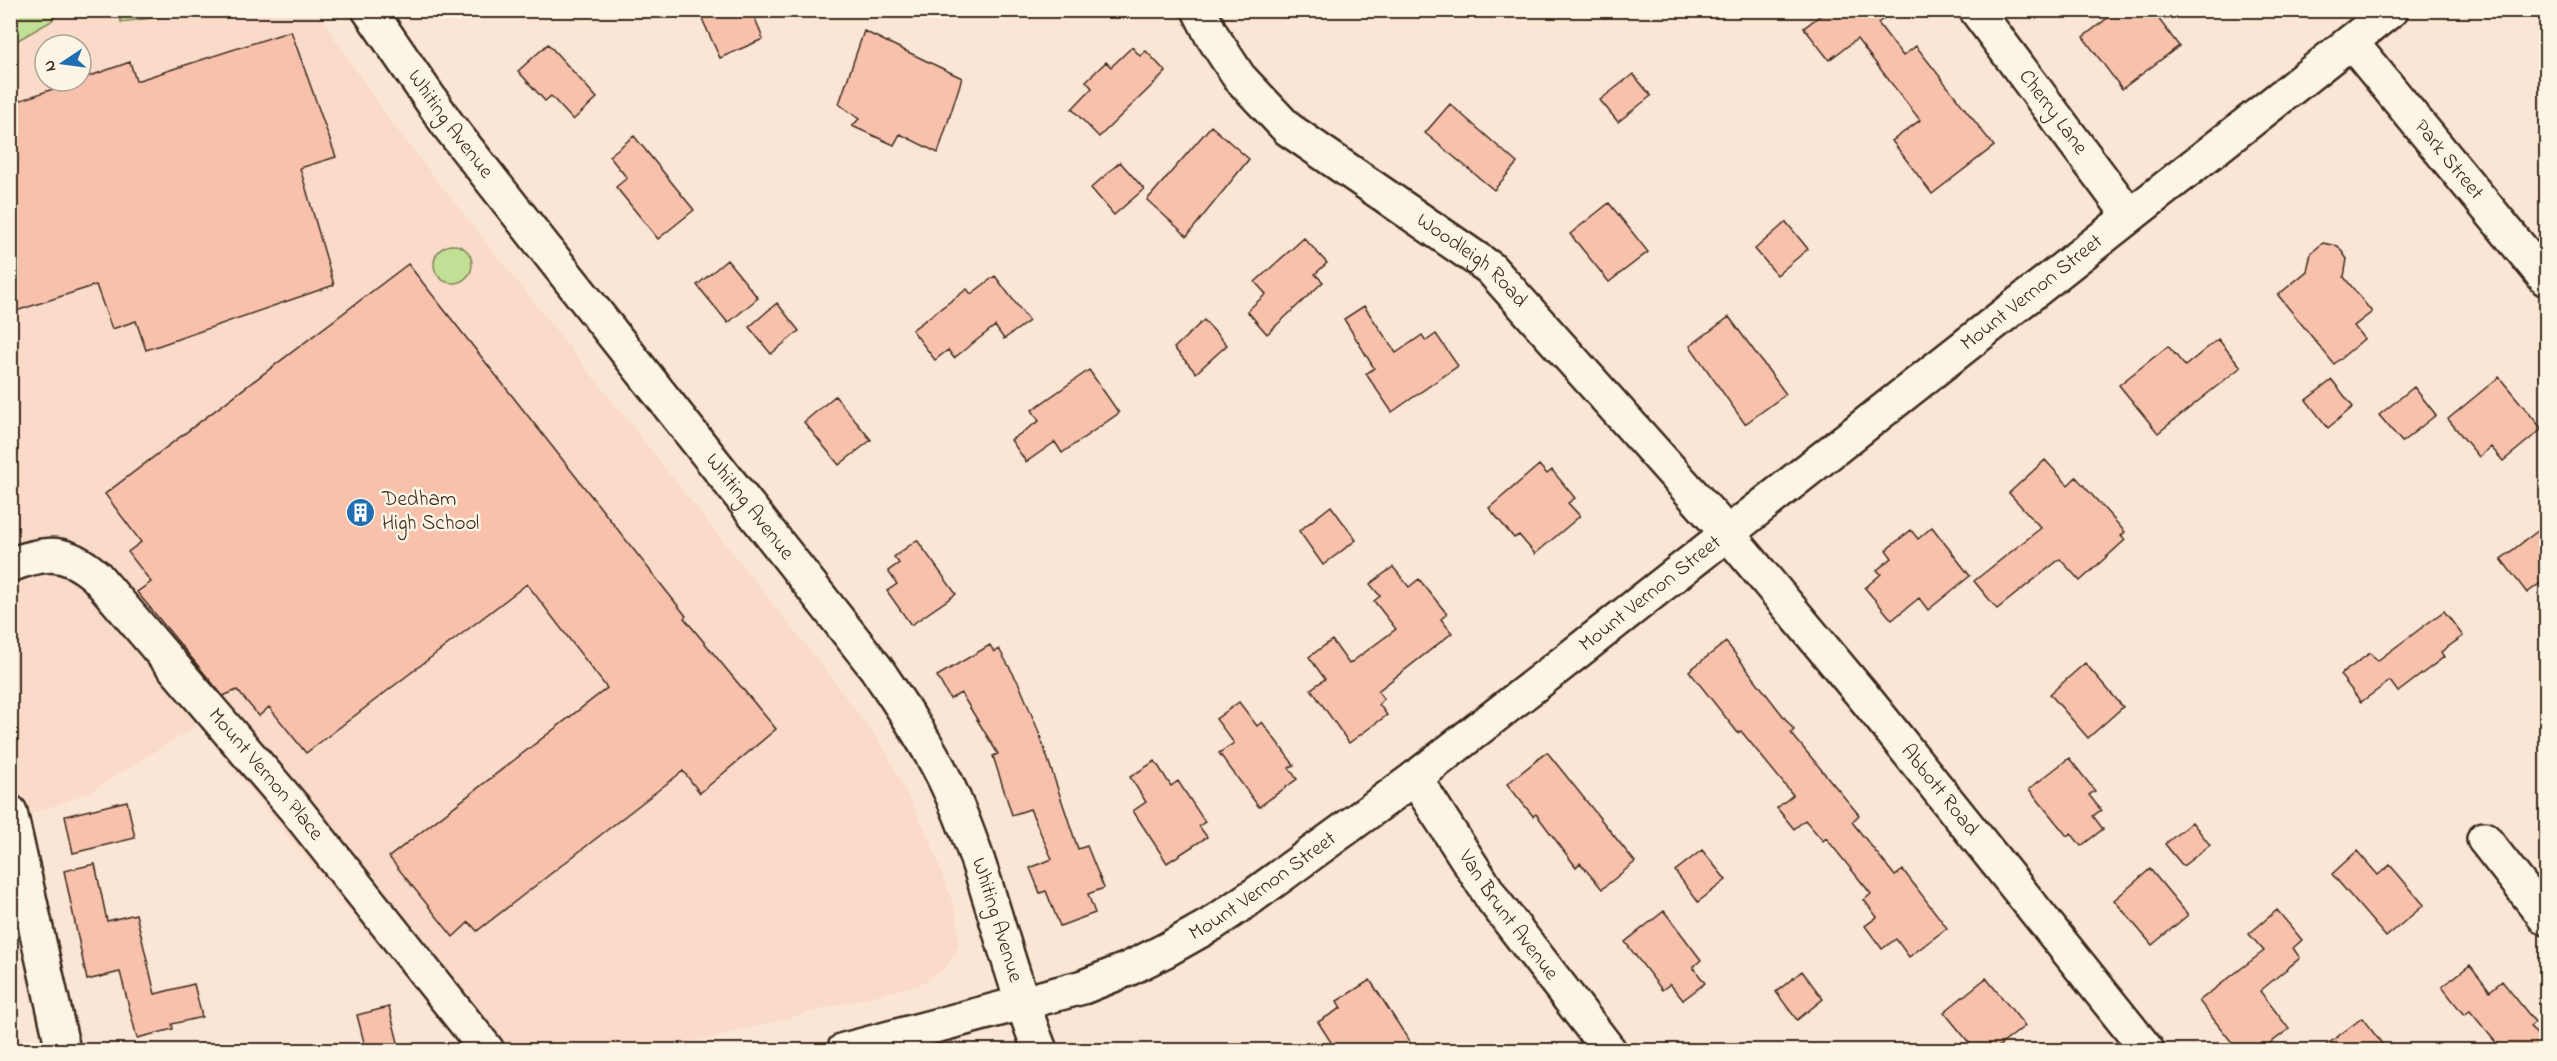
<svg xmlns="http://www.w3.org/2000/svg" width="2557" height="1061" viewBox="0 0 2557 1061" font-family="'Indie Flower',sans-serif">
<style>
.built{fill:#fadac8;fill-rule:evenodd}
.green{fill:#c2df96;stroke:#7e845a;stroke-width:1.5}
.building{fill:#f8c1ac;stroke:#3b2a1e;stroke-width:1.5}
.lines{fill:none;stroke-linecap:round;stroke-linejoin:round}
.minor-casing{stroke:#3b2a1e;stroke-width:38}
.tertiary-casing{stroke:#3b2a1e;stroke-width:38}
.minor{stroke:#fcf5e5;stroke-width:33}
.tertiary{stroke:#fcf5e5;stroke-width:33}
.labels{text-anchor:middle;dominant-baseline:central;stroke-width:5;stroke-linejoin:round;paint-order:stroke}
.street-label{font-size:21px;fill:#3b2a1e;stroke:#fcf5e5}
.poi-label{font-size:21px;fill:#3b2a1e;stroke:#fcf5e5;text-anchor:start}
</style>
<rect width="100%" height="100%" fill="#fbe5d4"/>
<filter id="ink" filterUnits="userSpaceOnUse"><feTurbulence type="fractalNoise" baseFrequency=".0167" numOctaves="2"/><feDisplacementMap in="SourceGraphic" scale="12" xChannelSelector="R" yChannelSelector="G"/><feConvolveMatrix kernelMatrix="1 2 1 2 8 2 1 2 1" color-interpolation-filters="sRGB"/></filter>
<g filter="url(#ink)">
<!-- built -->
<path class="built" d="M 10,11 L 319,11 L 334,38 L 389,120 L 832,679 L 886,752 L 930,841 L 956,912 L 959,945 L 945,968 L 920,984 L 662,1050 L 463,1050 L 198,725 L 86,794 L 11,821 ZM 45,45 L 81,45 L 81,81 L 45,81 Z"/>
<!-- green -->
<path class="green" d="M 10,11 L 11,10 L 62,11 L 50,22 L 11,44 Z
M 119,11 L 175,11 L 175,15 L 121,22 Z
M434 264a19 19 0 1 1 38 0a19 19 0 1 1-38 0Z"/>
<!-- building -->
<path class="building" d="M 698,10 L 752,10 L 763,39 L 720,58 Z
M 1827,10 L 1894,10 L 1878,23 L 1903,56 L 1916,46 L 1994,146 L 1932,194 L 1892,141 L 1920,120 L 1857,39 L 1829,60 L 1804,28 Z
M 2118,10 L 2152,10 L 2179,46 L 2122,89 L 2083,37 Z
M 291,31 L 336,157 L 300,168 L 334,285 L 146,350 L 136,321 L 112,329 L 96,285 L 10,313 L 10,104 L 130,62 L 136,81 Z
M 864,31 L 962,78 L 938,153 L 900,134 L 894,145 L 852,126 L 859,119 L 839,104 Z
M 548,44 L 597,98 L 573,120 L 551,96 L 545,101 L 518,71 Z
M 1132,47 L 1140,56 L 1146,51 L 1166,72 L 1099,137 L 1072,109 L 1092,88 L 1086,81 L 1106,62 L 1111,67 Z
M 1633,74 L 1651,96 L 1618,122 L 1600,100 Z
M 1450,104 L 1517,163 L 1494,190 L 1425,133 Z
M 1211,126 L 1249,159 L 1187,236 L 1147,200 Z
M 634,136 L 694,210 L 658,239 L 616,187 L 627,178 L 609,156 Z
M 1120,162 L 1144,189 L 1114,215 L 1091,188 Z
M 1609,203 L 1648,252 L 1609,282 L 1570,234 Z
M 1786,222 L 1808,249 L 1777,275 L 1755,249 Z
M 1304,238 L 1327,263 L 1315,274 L 1323,282 L 1267,334 L 1247,311 L 1266,294 L 1255,282 Z
M 2323,243 L 2338,246 L 2347,259 L 2344,277 L 2372,312 L 2354,326 L 2364,339 L 2334,364 L 2278,295 L 2307,271 L 2311,253 Z
M 727,260 L 758,298 L 728,323 L 697,285 Z
M 408,264 L 686,616 L 684,618 L 776,729 L 700,793 L 683,771 L 477,931 L 469,922 L 453,937 L 389,857 L 607,688 L 527,584 L 306,753 L 269,707 L 259,716 L 237,690 L 223,696 L 137,592 L 151,582 L 128,552 L 141,542 L 105,494 Z
M 995,276 L 1029,321 L 1004,339 L 995,326 L 954,358 L 948,350 L 935,360 L 912,330 L 967,289 L 971,294 Z
M 777,303 L 799,331 L 771,354 L 749,327 Z
M 1364,306 L 1396,353 L 1422,335 L 1426,341 L 1436,334 L 1458,366 L 1392,412 L 1366,374 L 1374,368 L 1344,319 Z
M 1729,317 L 1786,394 L 1745,424 L 1690,346 Z
M 1204,320 L 1227,345 L 1196,373 L 1174,348 Z
M 2218,339 L 2241,367 L 2158,433 L 2119,385 L 2168,346 L 2185,366 Z
M 1089,370 L 1119,413 L 1062,453 L 1055,442 L 1026,462 L 1011,440 L 1039,421 L 1032,410 Z
M 2499,377 L 2542,429 L 2503,461 L 2491,447 L 2479,457 L 2448,419 Z
M 2332,380 L 2353,407 L 2328,428 L 2306,400 Z
M 2414,387 L 2436,415 L 2402,442 L 2379,415 Z
M 835,396 L 871,440 L 839,465 L 804,422 Z
M 2045,460 L 2068,485 L 2076,477 L 2125,532 L 2121,536 L 2125,540 L 2080,581 L 2060,559 L 1997,609 L 1974,581 L 2041,528 L 2009,493 Z
M 1539,465 L 1547,474 L 1552,470 L 1575,498 L 1568,503 L 1580,516 L 1535,554 L 1519,535 L 1514,538 L 1489,508 Z
M 1331,506 L 1356,540 L 1323,565 L 1299,531 Z
M 2547,524 L 2547,578 L 2527,593 L 2501,559 Z
M 1932,527 L 1970,576 L 1928,610 L 1919,598 L 1892,620 L 1865,588 L 1881,574 L 1877,570 L 1892,558 L 1886,550 L 1911,530 L 1918,539 Z
M 917,540 L 956,594 L 911,625 L 887,591 L 897,584 L 888,571 L 899,563 L 894,557 Z
M 1393,567 L 1409,587 L 1419,579 L 1447,614 L 1441,619 L 1452,633 L 1378,691 L 1384,699 L 1379,704 L 1387,715 L 1349,743 L 1311,689 L 1325,679 L 1309,657 L 1332,640 L 1349,664 L 1396,629 L 1374,601 L 1380,596 L 1370,584 Z
M 2444,611 L 2463,636 L 2441,652 L 2444,657 L 2398,692 L 2390,681 L 2361,702 L 2340,675 L 2370,653 L 2377,661 Z
M 1726,642 L 1794,730 L 1791,733 L 1859,815 L 1852,822 L 1895,876 L 1903,870 L 1947,928 L 1909,957 L 1896,939 L 1882,949 L 1865,926 L 1877,917 L 1864,900 L 1871,894 L 1826,838 L 1823,841 L 1805,820 L 1794,829 L 1777,808 L 1793,795 L 1741,731 L 1738,733 L 1689,671 Z
M 990,645 L 994,652 L 999,649 L 1019,684 L 1038,730 L 1078,849 L 1087,846 L 1104,888 L 1088,894 L 1095,913 L 1060,926 L 1046,891 L 1040,893 L 1030,868 L 1052,859 L 1030,809 L 1012,815 L 993,756 L 998,754 L 961,693 L 950,699 L 937,676 Z
M 2085,663 L 2123,707 L 2088,738 L 2050,694 Z
M 1239,702 L 1257,726 L 1262,722 L 1294,765 L 1289,768 L 1297,779 L 1259,807 L 1219,753 L 1234,743 L 1216,719 Z
M 1547,752 L 1635,862 L 1602,889 L 1580,863 L 1576,867 L 1536,814 L 1533,816 L 1507,784 Z
M 2069,758 L 2095,791 L 2089,795 L 2101,810 L 2093,816 L 2103,829 L 2081,846 L 2071,833 L 2067,836 L 2029,789 Z
M 1155,761 L 1171,786 L 1178,781 L 1205,822 L 1199,826 L 1207,837 L 1167,863 L 1133,811 L 1146,802 L 1130,777 Z
M 127,801 L 135,838 L 73,853 L 65,816 Z
M 2192,822 L 2210,845 L 2183,866 L 2165,844 Z
M 1702,850 L 1726,880 L 1698,902 L 1675,871 Z
M 2357,851 L 2378,875 L 2390,865 L 2424,905 L 2386,937 L 2332,874 Z
M 95,864 L 107,921 L 136,914 L 155,994 L 194,984 L 202,1017 L 172,1024 L 173,1029 L 137,1038 L 120,972 L 87,980 L 64,871 Z
M 2150,869 L 2188,915 L 2152,945 L 2114,900 Z
M 2277,910 L 2302,940 L 2293,948 L 2300,958 L 2260,991 L 2289,1029 L 2261,1050 L 2238,1050 L 2199,1001 L 2264,951 L 2249,934 Z
M 1664,911 L 1701,960 L 1693,967 L 1705,983 L 1683,1000 L 1670,984 L 1662,990 L 1625,942 Z
M 2470,965 L 2490,991 L 2502,981 L 2535,1022 L 2530,1026 L 2547,1047 L 2547,1050 L 2502,1050 L 2470,1011 L 2464,1015 L 2442,987 Z
M 1802,971 L 1823,999 L 1797,1020 L 1776,992 Z
M 1986,978 L 2025,1026 L 1994,1050 L 1975,1050 L 1944,1012 Z
M 1370,980 L 1415,1050 L 1336,1050 L 1318,1022 L 1341,1008 L 1337,1001 Z
M 389,1007 L 400,1050 L 366,1050 L 357,1015 Z
M 2362,1018 L 2387,1050 L 2320,1050 Z"/>
<g class="lines">
<defs>
<g id="minor">
<path id="s1" d="M 1199,10 L 1211,34 L 1239,77 L 1288,129 L 1490,268 L 1728,534 L 1869,703 L 2147,1050"/>
<path id="s2" d="M 1976,10 L 2129,215"/>
<path id="s3" d="M 2351,42 L 2546,279"/>
<path id="s4" d="M 10,565 C 47,551 66,550 96,576 L 296,810 L 487,1050"/>
<path id="s5" d="M 1415,778 L 1494,901 L 1609,1050"/>
<path d="M 10,812 L 63,1050"/>
<path d="M 2484,839 L 2546,918"/>
</g>
<g id="tertiary">
<path id="s6" d="M 369,10 L 448,125 L 876,668 C 900,704 926,741 945,780 C 987,866 1004,962 1040,1050"/>
<path id="s7" d="M 844,1050 L 1083,987 L 1128,969 L 1166,950 L 1212,924 L 1253,896 L 1415,778 L 1572,656 L 2391,10"/>
</g>
</defs>
<!-- minor casing -->
<use href="#minor" class="minor-casing"/>
<!-- tertiary casing -->
<use href="#tertiary" class="tertiary-casing"/>
<!-- minor -->
<use href="#minor" class="minor"/>
<!-- tertiary -->
<use href="#tertiary" class="tertiary"/>
</g>
</g>
<!-- icons -->
<defs>
<symbol id="building-disc" viewBox="-11 -11 22 22"><circle r="9.5" fill="#1f6fb2" stroke="#fcf5e5"/><path d="M-4-6H4V6H1V3H-1V6H-4ZM-2.5-4.3h1.7v1.8h-1.7ZM.8-4.3h1.7v1.8H.8ZM-2.5-1h1.7V.8h-1.7ZM.8-1h1.7V.8H.8Z" fill="#fff"/></symbol>
</defs>
<g fill-rule="evenodd">
<use href="#building-disc" x="344" y="496" width="33" height="33"/>
</g>
<g class="labels">
<!-- street labels -->
<g class="street-label">
<text stroke="none"><textPath href="#s2" startOffset="128">Cherry Lane</textPath></text>
<text stroke="none"><textPath href="#s6" startOffset="140">Whiting Avenue</textPath></text>
<text stroke="none"><textPath href="#s3" startOffset="153">Park Street</textPath></text>
<text stroke="none"><textPath href="#s1" startOffset="376">Woodleigh Road</textPath></text>
<text stroke="none"><textPath href="#s7" startOffset="1426">Mount Vernon Street</textPath></text>
<text stroke="none"><textPath href="#s6" startOffset="626">Whiting Avenue</textPath></text>
<text stroke="none"><textPath href="#s7" startOffset="940">Mount Vernon Street</textPath></text>
<text stroke="none"><textPath href="#s4" startOffset="354">Mount Vernon Place</textPath></text>
<text stroke="none"><textPath href="#s1" startOffset="1084">Abbott Road</textPath></text>
<text stroke="none"><textPath href="#s7" startOffset="454">Mount Vernon Street</textPath></text>
<text stroke="none"><textPath href="#s5" startOffset="166">Van Brunt Avenue</textPath></text>
<text stroke="none"><textPath href="#s6" startOffset="1112">Whiting Avenue</textPath></text>
</g>
<!-- poi labels -->
<g class="poi-label">
<text x="382" y="500">Dedham<tspan x="382" dy="24">High School</tspan></text>
</g>
</g>
<!-- margin -->
<rect width="2557" height="1061" fill="none" stroke="#fcf5e5" stroke-width="36"/>
<rect x="18" y="18" width="2521" height="1025" fill="none" stroke="#3b2a1e" stroke-width="2" filter="url(#ink)"/>
<!-- north arrow -->
<g transform="translate(63 63) rotate(257)"><circle r="28" fill="#fcf5e5" stroke="#afa495" stroke-width="1.5"/>
<path d="M0-4.5L10 22L0 15L-10 22Z" fill="#1f6fb2"/>
<text y="-9" font-size="16" font-weight="bold" text-anchor="middle" fill="#3b2a1e">N</text>
</g>
</svg>
